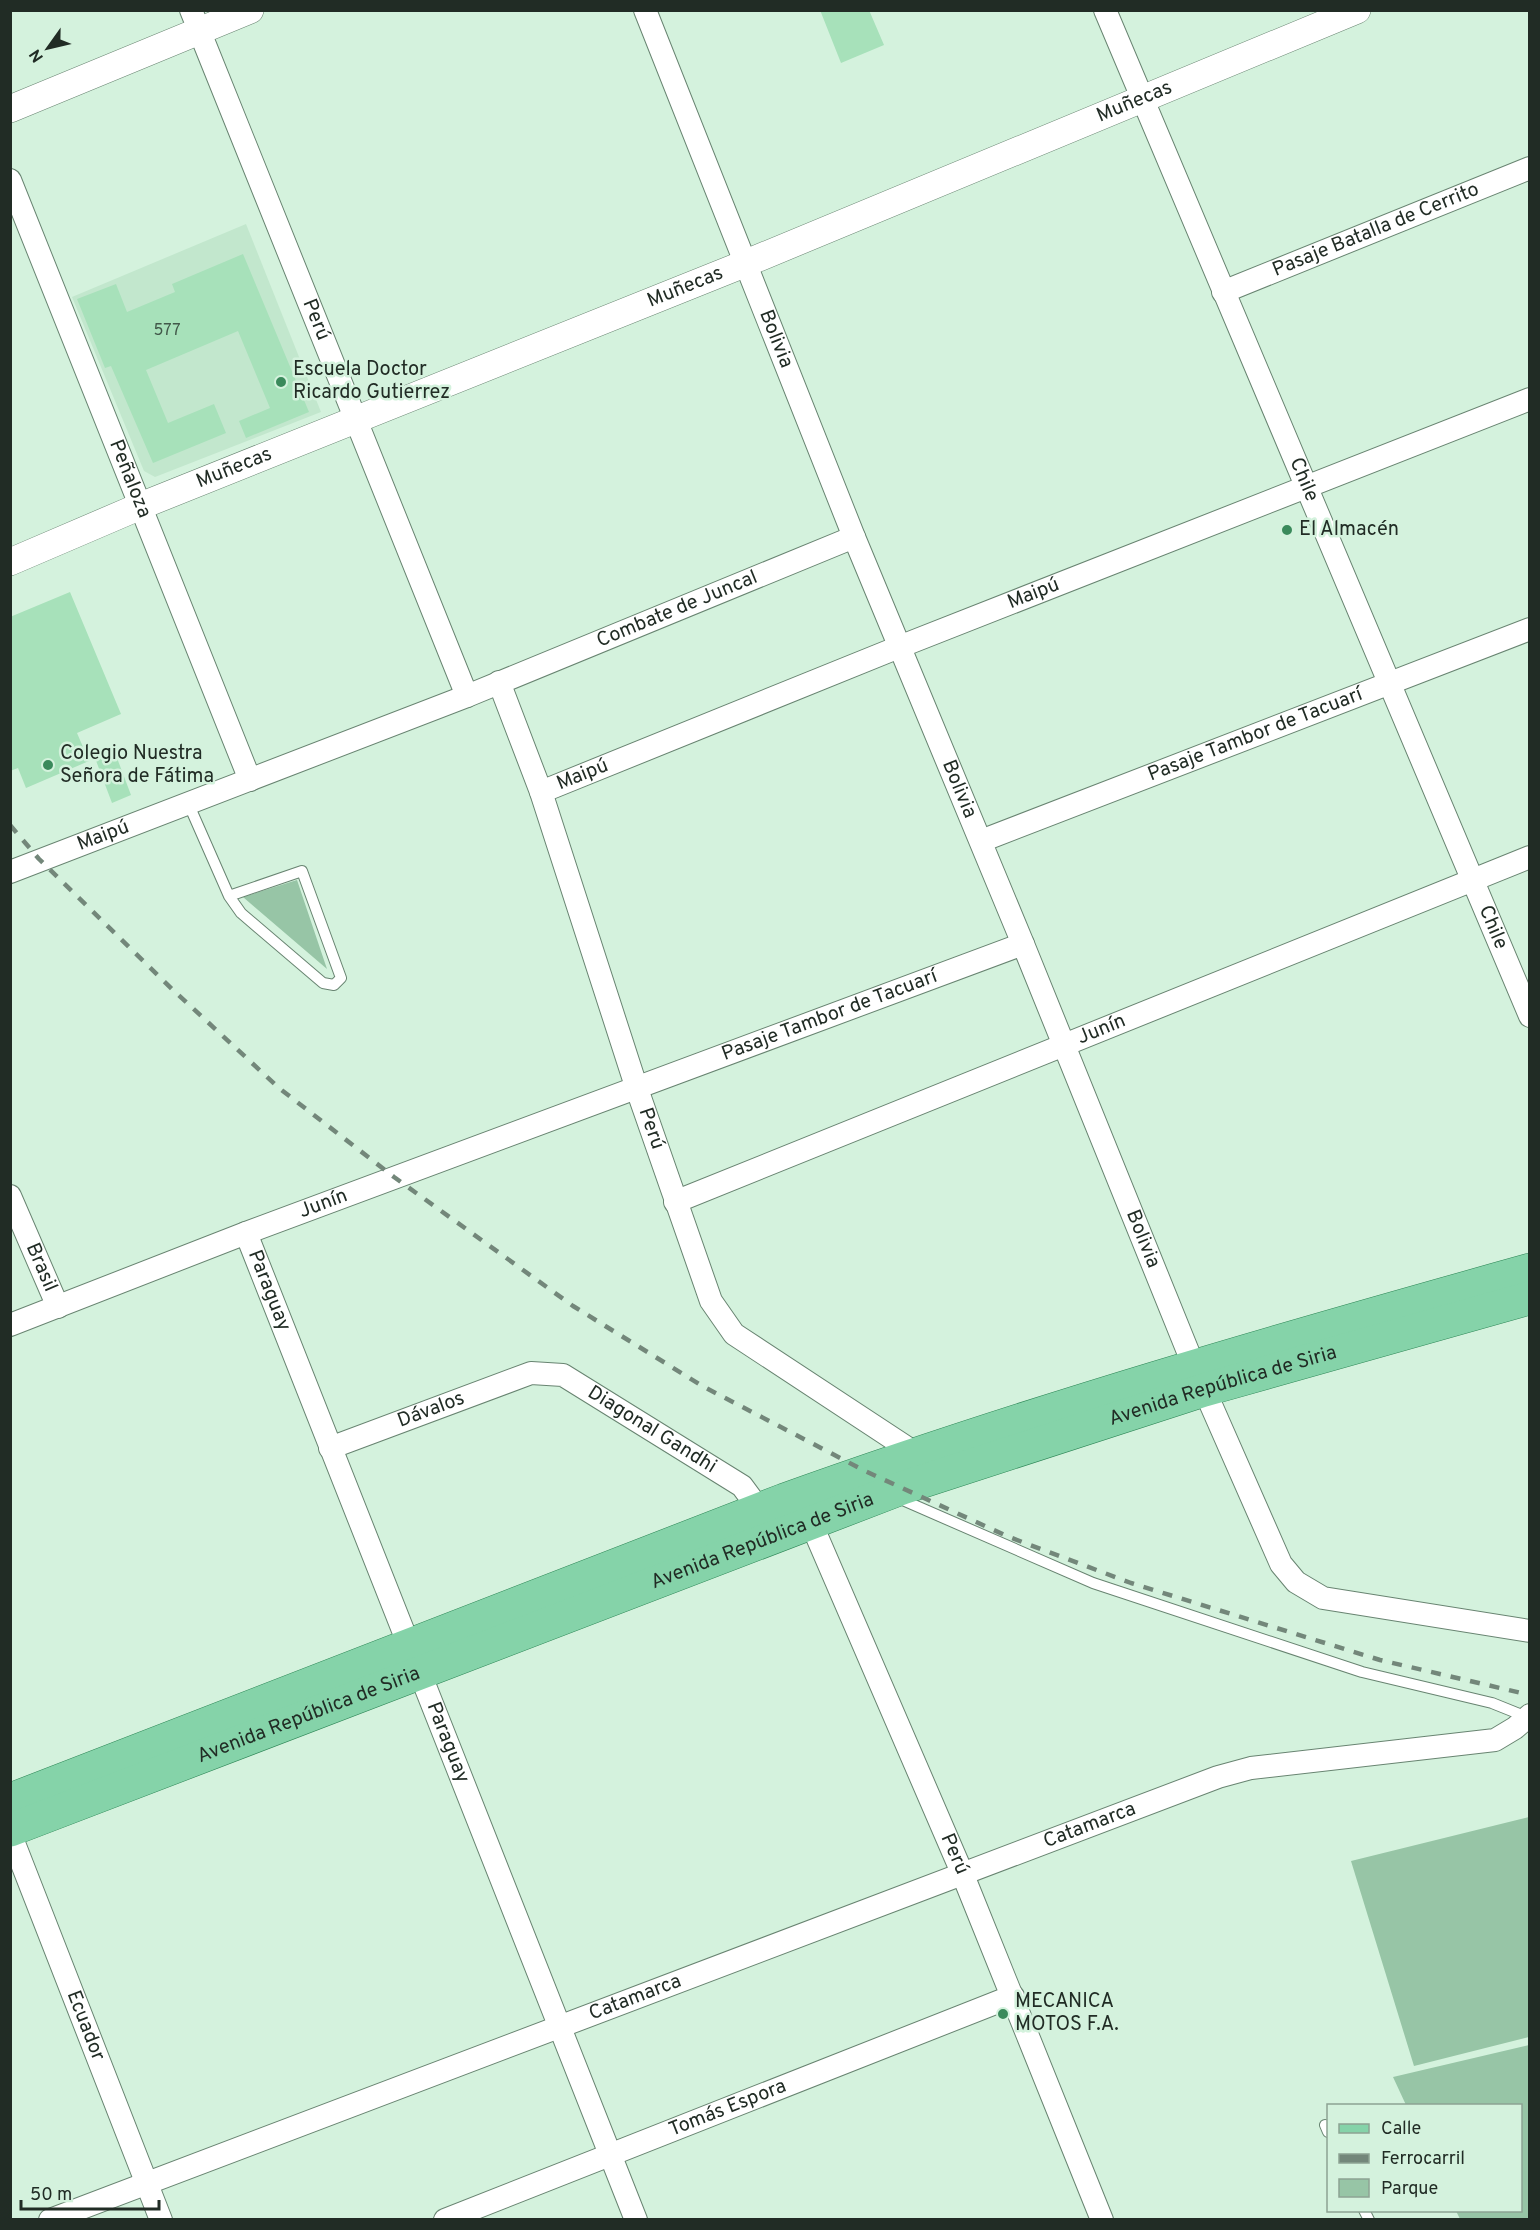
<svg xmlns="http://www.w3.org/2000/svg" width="1540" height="2230" viewBox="0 0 1540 2230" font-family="Overpass,sans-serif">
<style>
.built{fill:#c2e7cd}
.green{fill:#97c5a6}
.building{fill:#a7e1ba}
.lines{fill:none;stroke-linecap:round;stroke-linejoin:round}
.service-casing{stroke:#688471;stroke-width:12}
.minor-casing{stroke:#688471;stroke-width:24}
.tertiary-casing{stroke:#688471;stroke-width:28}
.primary-casing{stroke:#2d8656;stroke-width:34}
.service{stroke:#fff;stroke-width:10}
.minor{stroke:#fff;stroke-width:22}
.tertiary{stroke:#fff;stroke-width:27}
.primary{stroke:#85d3a9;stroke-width:33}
.rail{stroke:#73877a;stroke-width:4.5;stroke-dasharray:10 10;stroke-linecap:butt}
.poi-dot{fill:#3a8a5b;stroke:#d4f2dd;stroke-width:2}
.labels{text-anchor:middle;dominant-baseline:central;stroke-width:5;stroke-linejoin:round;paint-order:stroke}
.number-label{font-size:16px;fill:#42594a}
.street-label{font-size:20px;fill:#212c25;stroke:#d4f2dd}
.poi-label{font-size:20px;fill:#212c25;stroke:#d4f2dd;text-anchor:start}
</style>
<rect width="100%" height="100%" fill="#d4f2dd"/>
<!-- built -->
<path class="built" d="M 246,224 L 321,412 L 155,477 L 144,471 L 72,297 Z"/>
<!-- green -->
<path class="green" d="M 297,880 L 327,969 L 243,897 Z
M 1529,1817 L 1529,2037 L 1414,2066 L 1351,1861 Z
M 1529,2045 L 1529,2219 L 1460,2219 L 1456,2211 L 1520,2210 L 1520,2106 L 1406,2105 L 1393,2077 Z"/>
<!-- building -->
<path class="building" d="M 820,10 L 869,10 L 884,45 L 841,63 Z
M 243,254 L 309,412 L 246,438 L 239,421 L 270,408 L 238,331 L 146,370 L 168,423 L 214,404 L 226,433 L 153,463 L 111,366 L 105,368 L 77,299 L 116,284 L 127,312 L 175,292 L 172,284 Z
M 70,592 L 121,714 L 77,733 L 89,761 L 26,788 L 18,768 L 10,771 L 10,617 Z
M 114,750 L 131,795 L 112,803 L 95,758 Z"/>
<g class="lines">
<defs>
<path id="service" d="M 189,805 L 229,896 L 241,913 L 323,983 L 334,985 L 341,978 L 302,871 L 229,896
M 898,1498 L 1093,1583 L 1362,1672 L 1492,1703 L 1527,1717
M 1325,2125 L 1328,2132
M 1364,2210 L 1369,2220"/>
<g id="minor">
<path id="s1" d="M 191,10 L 467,696"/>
<path id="s2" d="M 645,10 L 854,537 L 1023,944 L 1193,1364 L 1281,1564 L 1296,1582 L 1323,1598 L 1530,1631"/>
<path id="s3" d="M 1105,10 L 1530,1016"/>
<path id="s4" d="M 10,180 L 250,780"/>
<path id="s5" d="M 1223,292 L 1530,168"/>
<path id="s6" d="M 499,682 L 541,792 L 637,1089 L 711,1301 L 734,1334 L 924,1459"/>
<path id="s7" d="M 541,792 L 899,647 L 1530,399"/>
<path id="s8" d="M 981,841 L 1530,629"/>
<path id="s9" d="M 10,872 L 467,696 L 854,537"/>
<path id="s10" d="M 10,1196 L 58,1307"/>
<path id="s11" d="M 675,1202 L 1530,857"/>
<path id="s12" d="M 246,1233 L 636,2220"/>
<path id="s13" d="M 10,1325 L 246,1233 L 1023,944"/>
<path id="s14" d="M 330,1448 L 531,1373 L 563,1375 L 742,1486 L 759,1509"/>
<path id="s15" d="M 805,1509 L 963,1875 L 1102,2220"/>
<path id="s16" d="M 10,1833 L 161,2220"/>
<path id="s17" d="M 50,2220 L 1218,1777 L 1251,1768 L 1495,1740 L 1515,1728 L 1530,1715"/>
<path id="s18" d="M 445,2220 L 1013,1996"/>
</g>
<g id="tertiary">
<path d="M 10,109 L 250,10"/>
<path id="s19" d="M 10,562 L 143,505 L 744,264 L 1357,10"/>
</g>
<g id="primary">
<path d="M 10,1800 L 784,1500 C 1029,1412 1279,1340 1530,1270"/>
<path id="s20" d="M 10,1830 L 902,1488 L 1204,1390 L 1530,1298"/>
</g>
</defs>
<!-- service casing -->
<use href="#service" class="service-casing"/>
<!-- minor casing -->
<use href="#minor" class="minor-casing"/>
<!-- tertiary casing -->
<use href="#tertiary" class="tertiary-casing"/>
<!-- primary casing -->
<use href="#primary" class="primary-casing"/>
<!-- service -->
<use href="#service" class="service"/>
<!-- minor -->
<use href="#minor" class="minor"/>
<!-- tertiary -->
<use href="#tertiary" class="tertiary"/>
<!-- primary -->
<use href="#primary" class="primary"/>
<!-- rail -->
<path class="rail" d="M 10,825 L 39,859 L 172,989 L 279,1088 L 394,1177 L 573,1306 L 704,1387 L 865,1471 L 1009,1537 L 1131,1583 L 1380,1660 L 1530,1695"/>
</g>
<!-- markers -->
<g class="poi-dot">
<circle cx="281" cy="382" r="6"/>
<circle cx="1287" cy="530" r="6"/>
<circle cx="48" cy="765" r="6"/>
<circle cx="1003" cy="2014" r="6"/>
</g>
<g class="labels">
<!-- number labels -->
<g class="number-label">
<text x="167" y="331">577</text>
</g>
<!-- street labels -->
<g class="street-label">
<text stroke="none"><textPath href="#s19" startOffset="1215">Muñecas</textPath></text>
<text stroke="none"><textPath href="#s5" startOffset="165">Pasaje Batalla de Cerrito</textPath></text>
<text stroke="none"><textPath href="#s19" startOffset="729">Muñecas</textPath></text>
<text stroke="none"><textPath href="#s1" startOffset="334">Perú</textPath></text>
<text stroke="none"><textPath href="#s2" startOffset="354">Bolivia</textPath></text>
<text stroke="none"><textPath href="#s19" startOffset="243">Muñecas</textPath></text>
<text stroke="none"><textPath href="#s4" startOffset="322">Peñaloza</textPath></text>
<text stroke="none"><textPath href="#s3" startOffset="510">Chile</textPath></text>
<text stroke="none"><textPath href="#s7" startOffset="531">Maipú</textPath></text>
<text stroke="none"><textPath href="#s9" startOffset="717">Combate de Juncal</textPath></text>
<text stroke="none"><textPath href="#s8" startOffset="294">Pasaje Tambor de Tacuarí</textPath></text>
<text stroke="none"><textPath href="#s7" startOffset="45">Maipú</textPath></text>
<text stroke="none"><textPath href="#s2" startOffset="840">Bolivia</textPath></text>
<text stroke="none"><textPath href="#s9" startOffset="100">Maipú</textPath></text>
<text stroke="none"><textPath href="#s3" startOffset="996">Chile</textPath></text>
<text stroke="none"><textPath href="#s13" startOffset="876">Pasaje Tambor de Tacuarí</textPath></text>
<text stroke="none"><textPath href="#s11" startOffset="460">Junín</textPath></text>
<text stroke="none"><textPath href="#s6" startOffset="472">Perú</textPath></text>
<text stroke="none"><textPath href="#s13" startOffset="336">Junín</textPath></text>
<text stroke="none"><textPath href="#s2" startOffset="1326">Bolivia</textPath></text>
<text stroke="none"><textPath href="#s10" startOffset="78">Brasil</textPath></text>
<text stroke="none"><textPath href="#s12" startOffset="62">Paraguay</textPath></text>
<text stroke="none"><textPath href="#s20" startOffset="1292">Avenida República de Siria</textPath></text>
<text stroke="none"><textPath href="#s14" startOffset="108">Dávalos</textPath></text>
<text stroke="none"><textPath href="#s14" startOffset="351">Diagonal Gandhi</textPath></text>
<text stroke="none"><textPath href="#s20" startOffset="806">Avenida República de Siria</textPath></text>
<text stroke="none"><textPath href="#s20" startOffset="320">Avenida República de Siria</textPath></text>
<text stroke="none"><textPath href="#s12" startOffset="548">Paraguay</textPath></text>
<text stroke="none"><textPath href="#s17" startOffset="1112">Catamarca</textPath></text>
<text stroke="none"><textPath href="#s15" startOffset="376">Perú</textPath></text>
<text stroke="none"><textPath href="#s17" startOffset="626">Catamarca</textPath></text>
<text stroke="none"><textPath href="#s16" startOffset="207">Ecuador</textPath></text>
<text stroke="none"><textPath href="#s18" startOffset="304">Tomás Espora</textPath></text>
</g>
<!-- poi labels -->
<g class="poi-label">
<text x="293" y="370">Escuela Doctor<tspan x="293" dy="23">Ricardo Gutierrez</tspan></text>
<text x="1299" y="530">El Almacén</text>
<text x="60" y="754">Colegio Nuestra<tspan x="60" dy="23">Señora de Fátima</tspan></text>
<text x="1015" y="2002">MECANICA<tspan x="1015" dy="23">MOTOS F.A.</tspan></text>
</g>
</g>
<!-- border -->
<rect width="1540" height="2230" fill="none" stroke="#212c25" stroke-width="24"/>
<!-- legend -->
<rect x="1327" y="2104" width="195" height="108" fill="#d4f2dd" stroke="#8ca393" stroke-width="1.5"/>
<rect x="1339" y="2124" width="30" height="9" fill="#85d3a9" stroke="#8ca393" stroke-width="1.5"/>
<text x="1381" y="2134" font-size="18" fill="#212c25">Calle</text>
<rect x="1339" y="2154" width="30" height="9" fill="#73877a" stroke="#8ca393" stroke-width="1.5"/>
<text x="1381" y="2164" font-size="18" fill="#212c25">Ferrocarril</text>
<rect x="1339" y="2179" width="30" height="18" fill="#97c5a6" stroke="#8ca393" stroke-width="1.5"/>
<text x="1381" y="2194" font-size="18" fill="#212c25">Parque</text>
<!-- north arrow -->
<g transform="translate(48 48) rotate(236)" stroke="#d4f2dd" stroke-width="4.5" paint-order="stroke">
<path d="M0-4.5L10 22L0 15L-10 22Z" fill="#212c25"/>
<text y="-9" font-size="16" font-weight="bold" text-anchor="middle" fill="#212c25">N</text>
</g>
<!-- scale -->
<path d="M21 2200v9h138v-9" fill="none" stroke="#212c25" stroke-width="3"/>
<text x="30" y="2200" font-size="18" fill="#212c25" stroke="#d4f2dd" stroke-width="4.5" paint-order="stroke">50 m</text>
</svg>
